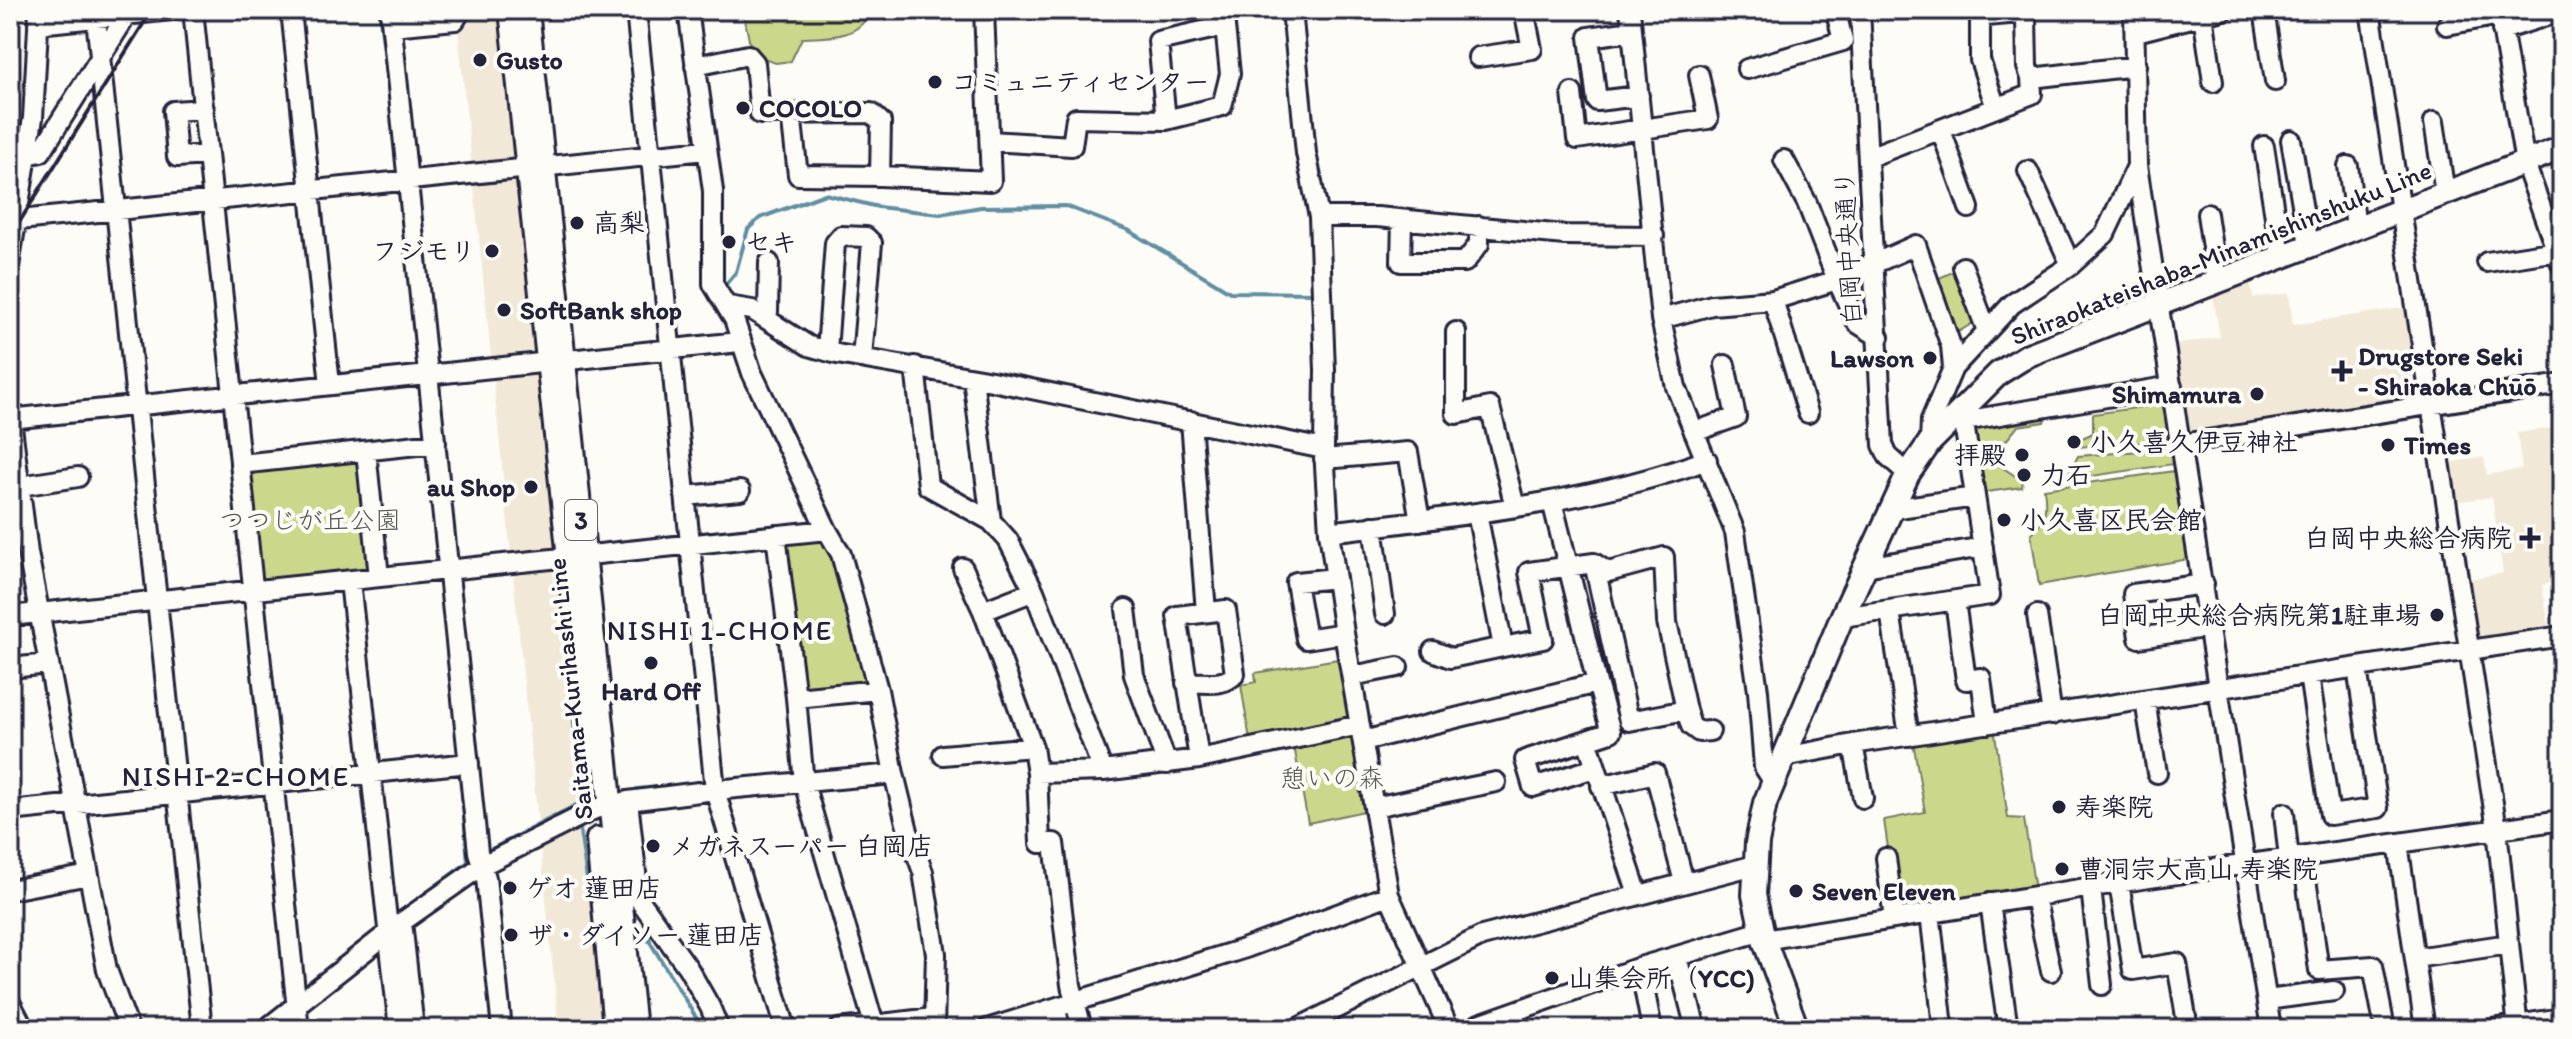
<svg xmlns="http://www.w3.org/2000/svg" width="2572" height="1039" viewBox="0 0 2572 1039" font-family="Itim,'Klee One',sans-serif">
<style>
.built{fill:#f2e8d7}
.green{fill:#cbd88c;stroke:#767d64;stroke-width:2}
.lines{fill:none;stroke-linecap:round;stroke-linejoin:round}
.stream{stroke:#608fa2;stroke-width:4}
.minor-casing{stroke:#22223b;stroke-width:24}
.major-casing{stroke:#22223b;stroke-width:28}
.minor{stroke:#fdfcf7;stroke-width:18}
.major{stroke:#fdfcf7;stroke-width:22}
.rail{stroke:#22223b;stroke-width:4}
.poi-dot{fill:#22223b;stroke:#fdfcf7;stroke-width:3}
.labels{text-anchor:middle;dominant-baseline:central;stroke-width:8;stroke-linejoin:round;paint-order:stroke}
.shield{fill:#fdfcf7;stroke:#646373;stroke-width:2}
.shield-label{font-size:24px;font-weight:bold;fill:#22223b}
.poi-label{font-size:26px;font-weight:bold;fill:#22223b;stroke:#fdfcf7;text-anchor:start}
.street-label{font-size:26px;fill:#22223b;stroke:#fdfcf7}
.park-label{font-size:26px;fill:#555953;stroke:#fdfcf7}
.neighbourhood-label{font-size:28px;letter-spacing:2px;fill:#22223b;stroke:#fdfcf7}
</style>
<rect width="100%" height="100%" fill="#fdfcf7"/>
<filter id="ink" filterUnits="userSpaceOnUse"><feTurbulence type="fractalNoise" baseFrequency=".0125" numOctaves="2"/><feDisplacementMap in="SourceGraphic" scale="16" xChannelSelector="R" yChannelSelector="G"/><feConvolveMatrix kernelMatrix="1 2 1 2 8 2 1 2 1" color-interpolation-filters="sRGB"/></filter>
<g filter="url(#ink)">
<!-- built -->
<path class="built" d="M 456,10 L 499,10 L 604,1029 L 559,1029 Z
M 2249,276 L 2253,298 L 2289,293 L 2293,325 L 2408,307 L 2423,396 L 2419,401 L 2189,437 L 2183,434 L 2169,346 L 2220,337 L 2212,290 Z
M 2562,420 L 2562,581 L 2542,585 L 2550,633 L 2473,641 L 2464,580 L 2503,573 L 2492,497 L 2453,502 L 2447,463 L 2484,457 L 2487,475 L 2522,469 L 2517,433 L 2552,428 L 2551,422 Z"/>
<!-- green -->
<path class="green" d="M 743,10 L 870,10 C 861,39 827,37 802,38 L 791,61 L 776,63 L 752,55 Z
M 1959,269 L 1976,321 L 1955,334 L 1937,279 Z
M 2171,403 L 2172,433 L 2165,441 L 2076,447 L 2078,440 L 2093,433 L 2093,414 Z
M 2043,412 L 2047,417 L 2044,422 L 2018,426 L 1996,453 L 1997,464 L 2023,481 L 2022,487 L 1979,493 L 1970,430 L 1974,424 Z
M 2166,449 L 2179,454 L 2180,463 L 2072,479 L 2068,475 L 2078,456 Z
M 358,456 L 370,573 L 264,583 L 258,578 L 247,472 Z
M 2182,470 L 2195,558 L 2039,585 L 2031,534 C 2046,521 2047,509 2044,489 Z
M 825,536 L 836,557 L 869,682 L 801,690 L 781,542 Z
M 1344,658 L 1355,722 L 1250,740 L 1241,685 L 1256,682 L 1255,673 Z
M 1994,728 L 2008,818 L 2024,819 L 2035,890 L 1897,912 L 1884,820 L 1925,812 L 1913,741 Z
M 1357,732 L 1369,810 L 1308,823 L 1294,746 Z"/>
<g class="lines">
<!-- stream -->
<path class="stream" d="M 379,10 L 392,115
M 721,290 L 736,272 L 748,229 L 760,218 L 825,194 L 878,207 L 940,214 L 981,207 L 1066,206 L 1128,230 L 1230,292 L 1313,293
M 679,363 L 679,361 L 685,357 L 738,353
M 714,690 L 724,781 L 719,781
M 637,794 L 637,789 L 698,783
M 638,807 L 640,826
M 579,824 L 588,886 L 594,892
M 484,853 L 576,805 L 577,812
M 393,917 L 468,862 L 460,768
M 648,923 L 650,942
M 631,925 L 650,942 L 703,1029"/>
<defs>
<path id="minor" d="M 193,10 L 299,1029
M 291,10 L 330,385
M 390,10 L 478,852 L 486,878 L 502,1029
M 636,10 L 715,790 L 786,1029
M 688,10 L 713,191 L 713,284 L 734,319 L 752,373 L 827,530 L 841,554 L 878,690 L 894,774 L 908,831 L 923,872 L 936,954 L 934,1029
M 1292,10 L 1306,153 L 1319,217 L 1325,370 L 1324,449 L 1329,532 L 1344,633 L 1389,895 L 1449,1029
M 1630,10 L 1661,319 L 1676,387 L 1735,532 L 1758,691 L 1764,767 L 1773,781
M 1860,10 L 1883,445 L 1888,456 L 1908,474
M 2134,10 L 2137,166 L 2271,1029
M 2264,10 L 2275,81
M 2370,10 L 2497,829 L 2518,1029
M 2499,10 L 2525,163 L 2562,266
M 2203,15 L 2213,82
M 96,18 L 202,1029
M 38,24 L 172,10
M 2447,25 L 2500,15
M 392,26 L 455,20 L 461,10
M 2502,30 L 2562,11
M 1632,31 L 1589,37 L 1597,101 L 1639,96
M 2136,32 L 2223,10
M 1478,57 L 1532,49 L 1524,10
M 695,66 L 748,55 L 755,63 L 760,114 L 871,113 L 881,122 L 880,176
M 1747,69 L 1843,41 L 1836,12
M 1572,93 L 1577,139 L 1708,119 L 1699,75
M 1996,108 L 1980,60 L 1980,21 L 1986,16 L 2020,13 L 2026,17 L 2027,67 L 2031,78
M 204,109 L 173,111 L 177,157 L 208,155
M 791,113 L 798,175 L 880,176 L 991,181 L 984,10
M 1166,120 L 1158,41 L 1225,26
M 2434,122 L 2445,193
M 1941,130 L 1969,208
M 2291,140 L 2309,245
M 990,141 L 1072,146 L 1076,118 L 1166,120 L 1222,106 L 1230,74 L 1224,17 L 1219,10
M 2264,146 L 2281,256
M 27,155 L 41,152 L 130,10
M 1869,157 L 2032,94 L 2031,78 L 2136,66
M 1784,160 L 1807,203 L 1837,280 L 1857,323 L 1879,337
M 2348,166 L 2356,227
M 2028,171 L 2071,265
M 2207,214 L 2217,281
M 1319,217 L 1377,217 L 1565,235 L 1654,236
M 1402,220 L 1401,262 L 1465,262 L 1479,244 L 1479,226
M 10,221 L 706,150
M 10,259 L 33,118 L 39,10
M 2487,262 L 2557,251
M 1963,267 L 1987,331
M 1773,300 L 1808,413
M 728,306 L 752,310 L 809,346 L 837,354 L 992,381 L 1324,449
M 765,318 L 768,312 L 769,263
M 1661,319 L 1712,305 L 1773,300 L 1837,280 L 1916,245 L 1951,346 L 1953,368
M 1456,332 L 1456,414 L 1490,407 L 1515,507
M 827,351 L 835,243 L 841,236 L 866,237 L 872,243 L 862,358
M 915,366 L 928,486 L 991,521
M 973,378 L 991,521 L 1008,540 L 1034,591 L 1103,771
M 10,411 L 28,553 L 89,875 L 107,970 L 129,1029
M 10,419 L 739,342
M 1191,421 L 1206,612
M 1964,421 L 2172,386
M 1694,432 L 1736,417 L 1725,365
M 1930,442 L 1931,420 L 1953,368 L 2012,304 L 2071,265 L 2105,234 L 2137,166
M 2182,444 L 2562,384
M 366,451 L 379,577
M 1324,459 L 1408,452 L 1420,521
M 240,464 L 436,443
M 20,486 L 78,477
M 685,496 L 740,491
M 1892,509 L 1975,497
M 1477,513 L 1503,647 L 1543,639 L 1529,572 L 1594,563 L 1608,572 L 1664,557 L 1667,622 L 1686,710 L 1629,721 L 1594,563
M 1373,526 L 1385,614
M 1329,532 C 1456,516 1586,504 1707,460
M 776,535 L 796,698 L 878,690
M 1865,567 L 1983,547
M 963,568 L 983,611 L 1033,747
M 1336,578 L 1296,582 L 1306,639 L 1344,633
M 350,581 L 399,1029
M 2204,584 L 2133,594 L 2139,638 L 2210,627
M 1955,601 L 1966,680 L 1981,678 L 1987,724
M 1126,609 L 1134,675 L 1167,764
M 983,611 L 1034,591
M 1890,611 L 1909,736
M 2037,615 L 2052,715
M 10,616 L 827,530
M 1842,617 L 1990,595 L 1962,410
M 1433,651 L 1451,658 L 1503,647
M 10,668 L 49,664
M 2309,675 L 2330,815 L 2378,808 L 2357,668
M 1352,676 L 1398,667
M 1186,683 C 1203,681 1223,688 1235,674 L 1226,610 L 1177,616 L 1199,759
M 1597,683 L 1611,732 L 1587,740 L 1638,895
M 796,698 L 804,783 L 874,1025
M 2145,701 L 2157,773
M 1686,710 L 1691,726 L 1699,732 L 1710,731
M 1587,740 L 1525,760 L 1533,787 L 1595,768
M 1363,741 L 1597,683 L 1552,501
M 1853,744 L 1863,798
M 943,755 L 1033,747 L 1037,773 L 1103,771 L 1199,759 L 1360,725
M 1784,757 L 1853,744 L 2562,636
M 1037,773 L 1040,843 L 1054,843 L 1071,985 L 1082,1029
M 1601,786 L 1655,773 L 1684,882
M 628,801 L 639,899 L 688,968 L 710,1007 L 719,1029
M 1374,807 L 1496,782
M 10,811 L 469,763
M 2284,813 L 2289,859
M 2398,843 L 2425,1029
M 1886,858 L 1894,919
M 2303,858 L 2319,970 L 2373,966 L 2385,1029
M 2119,883 L 2133,970 L 2177,963 L 2188,1029
M 2091,888 L 2102,985
M 10,890 L 89,875
M 2035,897 L 2051,971
M 1990,903 L 2008,1029
M 1930,913 L 1942,1018
M 402,922 L 414,1029
M 1764,940 L 2142,879 L 2562,820
M 1677,957 L 1696,1029
M 2415,958 L 2509,944
M 1640,967 L 1652,1029
M 2267,1000 L 2334,991
M 10,1002 L 24,1029
M 1056,1008 L 1060,1029
M 266,1029 L 402,922 L 483,865 L 595,809 L 628,801 L 715,790 L 894,774
M 839,1029 L 933,1018
M 987,1029 L 1243,949 L 1389,895
M 1296,1029 L 1482,936 L 1755,865
M 1474,1029 L 1479,1024 L 1640,967 L 1762,931
M 2492,1029 L 2562,1018"/>
<path id="major" d="M 511,10 L 590,757
M 527,10 L 634,1029
M 598,839 L 615,1029
M 1797,1029 L 1764,940 L 1754,895 L 1757,843 L 1765,803 L 1842,617 L 1908,474 L 1930,442 L 1999,373 L 2028,355 L 2562,148"/>
</defs>
<!-- minor casing -->
<use href="#minor" class="minor-casing"/>
<!-- major casing -->
<use href="#major" class="major-casing"/>
<!-- minor -->
<use href="#minor" class="minor"/>
<!-- major -->
<use href="#major" class="major"/>
<!-- rail -->
<path class="rail" d="M 10,237 L 152,10"/>
</g>
</g>
<!-- markers -->
<g class="poi-dot">
<circle cx="480" cy="60" r="8"/>
<circle cx="935" cy="82" r="8"/>
<circle cx="743" cy="108" r="8"/>
<circle cx="577" cy="223" r="8"/>
<circle cx="729" cy="242" r="8"/>
<circle cx="492" cy="251" r="8"/>
<circle cx="504" cy="310" r="8"/>
<circle cx="1930" cy="358" r="8"/>
<path d="M2338 359h8v8h8v8h-8v8h-8v-8h-8v-8h8z"/>
<circle cx="2257" cy="394" r="8"/>
<circle cx="2074" cy="442" r="8"/>
<circle cx="2388" cy="445" r="8"/>
<circle cx="2022" cy="455" r="8"/>
<circle cx="2024" cy="475" r="8"/>
<circle cx="531" cy="487" r="8"/>
<circle cx="2004" cy="520" r="8"/>
<path d="M2526 526h8v8h8v8h-8v8h-8v-8h-8v-8h8z"/>
<circle cx="2437" cy="615" r="8"/>
<circle cx="651" cy="663" r="8"/>
<circle cx="2059" cy="807" r="8"/>
<circle cx="653" cy="846" r="8"/>
<circle cx="2062" cy="869" r="8"/>
<circle cx="510" cy="888" r="8"/>
<circle cx="1796" cy="891" r="8"/>
<circle cx="511" cy="935" r="8"/>
<circle cx="1552" cy="978" r="8"/>
</g>
<g class="labels">
<!-- shield labels -->
<rect class="shield" x="565" y="500" width="32" height="40" rx="6"/>
<g class="shield-label">
<text x="581" y="520">3</text>
</g>
<!-- poi labels -->
<g class="poi-label">
<text x="496" y="60">Gusto</text>
<text x="951" y="82">コミュニティセンター</text>
<text x="759" y="108">COCOLO</text>
<text x="593" y="223">高梨</text>
<text x="745" y="242">セキ</text>
<text x="476" y="251" text-anchor="end">フジモリ</text>
<text x="520" y="310">SoftBank shop</text>
<text x="2358" y="356">Drugstore Seki<tspan x="2358" dy="30">- Shiraoka Chūō</tspan></text>
<text x="1914" y="358" text-anchor="end">Lawson</text>
<text x="2241" y="394" text-anchor="end">Shimamura</text>
<text x="2090" y="442">小久喜久伊豆神社</text>
<text x="2404" y="445">Times</text>
<text x="2006" y="455" text-anchor="end">拝殿</text>
<text x="2040" y="475">力石</text>
<text x="515" y="487" text-anchor="end">au Shop</text>
<text x="2020" y="520">小久喜区民会館</text>
<text x="2512" y="538" text-anchor="end">白岡中央総合病院</text>
<text x="2421" y="615" text-anchor="end">白岡中央総合病院第1駐車場</text>
<text x="651" y="691" text-anchor="middle">Hard Off</text>
<text x="2075" y="807">寿楽院</text>
<text x="669" y="846">メガネスーパー 白岡店</text>
<text x="2078" y="869">曹洞宗大高山 寿楽院</text>
<text x="526" y="888">ゲオ 蓮田店</text>
<text x="1812" y="891">Seven Eleven</text>
<text x="527" y="935">ザ・ダイソー 蓮田店</text>
<text x="1568" y="978">山集会所（YCC)</text>
</g>
<!-- street labels -->
<g class="street-label">
<text transform="translate(1848 248) rotate(-93)">白岡中央通り</text>
<text transform="translate(2221 253) rotate(-22)">Shiraokateishaba-Minamishinshuku Line</text>
<text transform="translate(570 689) rotate(-96)">Saitama-Kurihashi Line</text>
</g>
<!-- park labels -->
<g class="park-label">
<text x="310" y="520">つつじが丘公園</text>
<text x="1332" y="778">憩いの森</text>
</g>
<!-- neighbourhood labels -->
<g class="neighbourhood-label">
<text x="720" y="630">NISHI 1-CHOME</text>
<text x="236" y="776">NISHI 2-CHOME</text>
</g>
</g>
<!-- margin -->
<rect width="2572" height="1039" fill="none" stroke="#fdfcf7" stroke-width="40"/>
<rect x="20" y="20" width="2532" height="999" fill="none" stroke="#22223b" stroke-width="3" filter="url(#ink)"/>
</svg>
